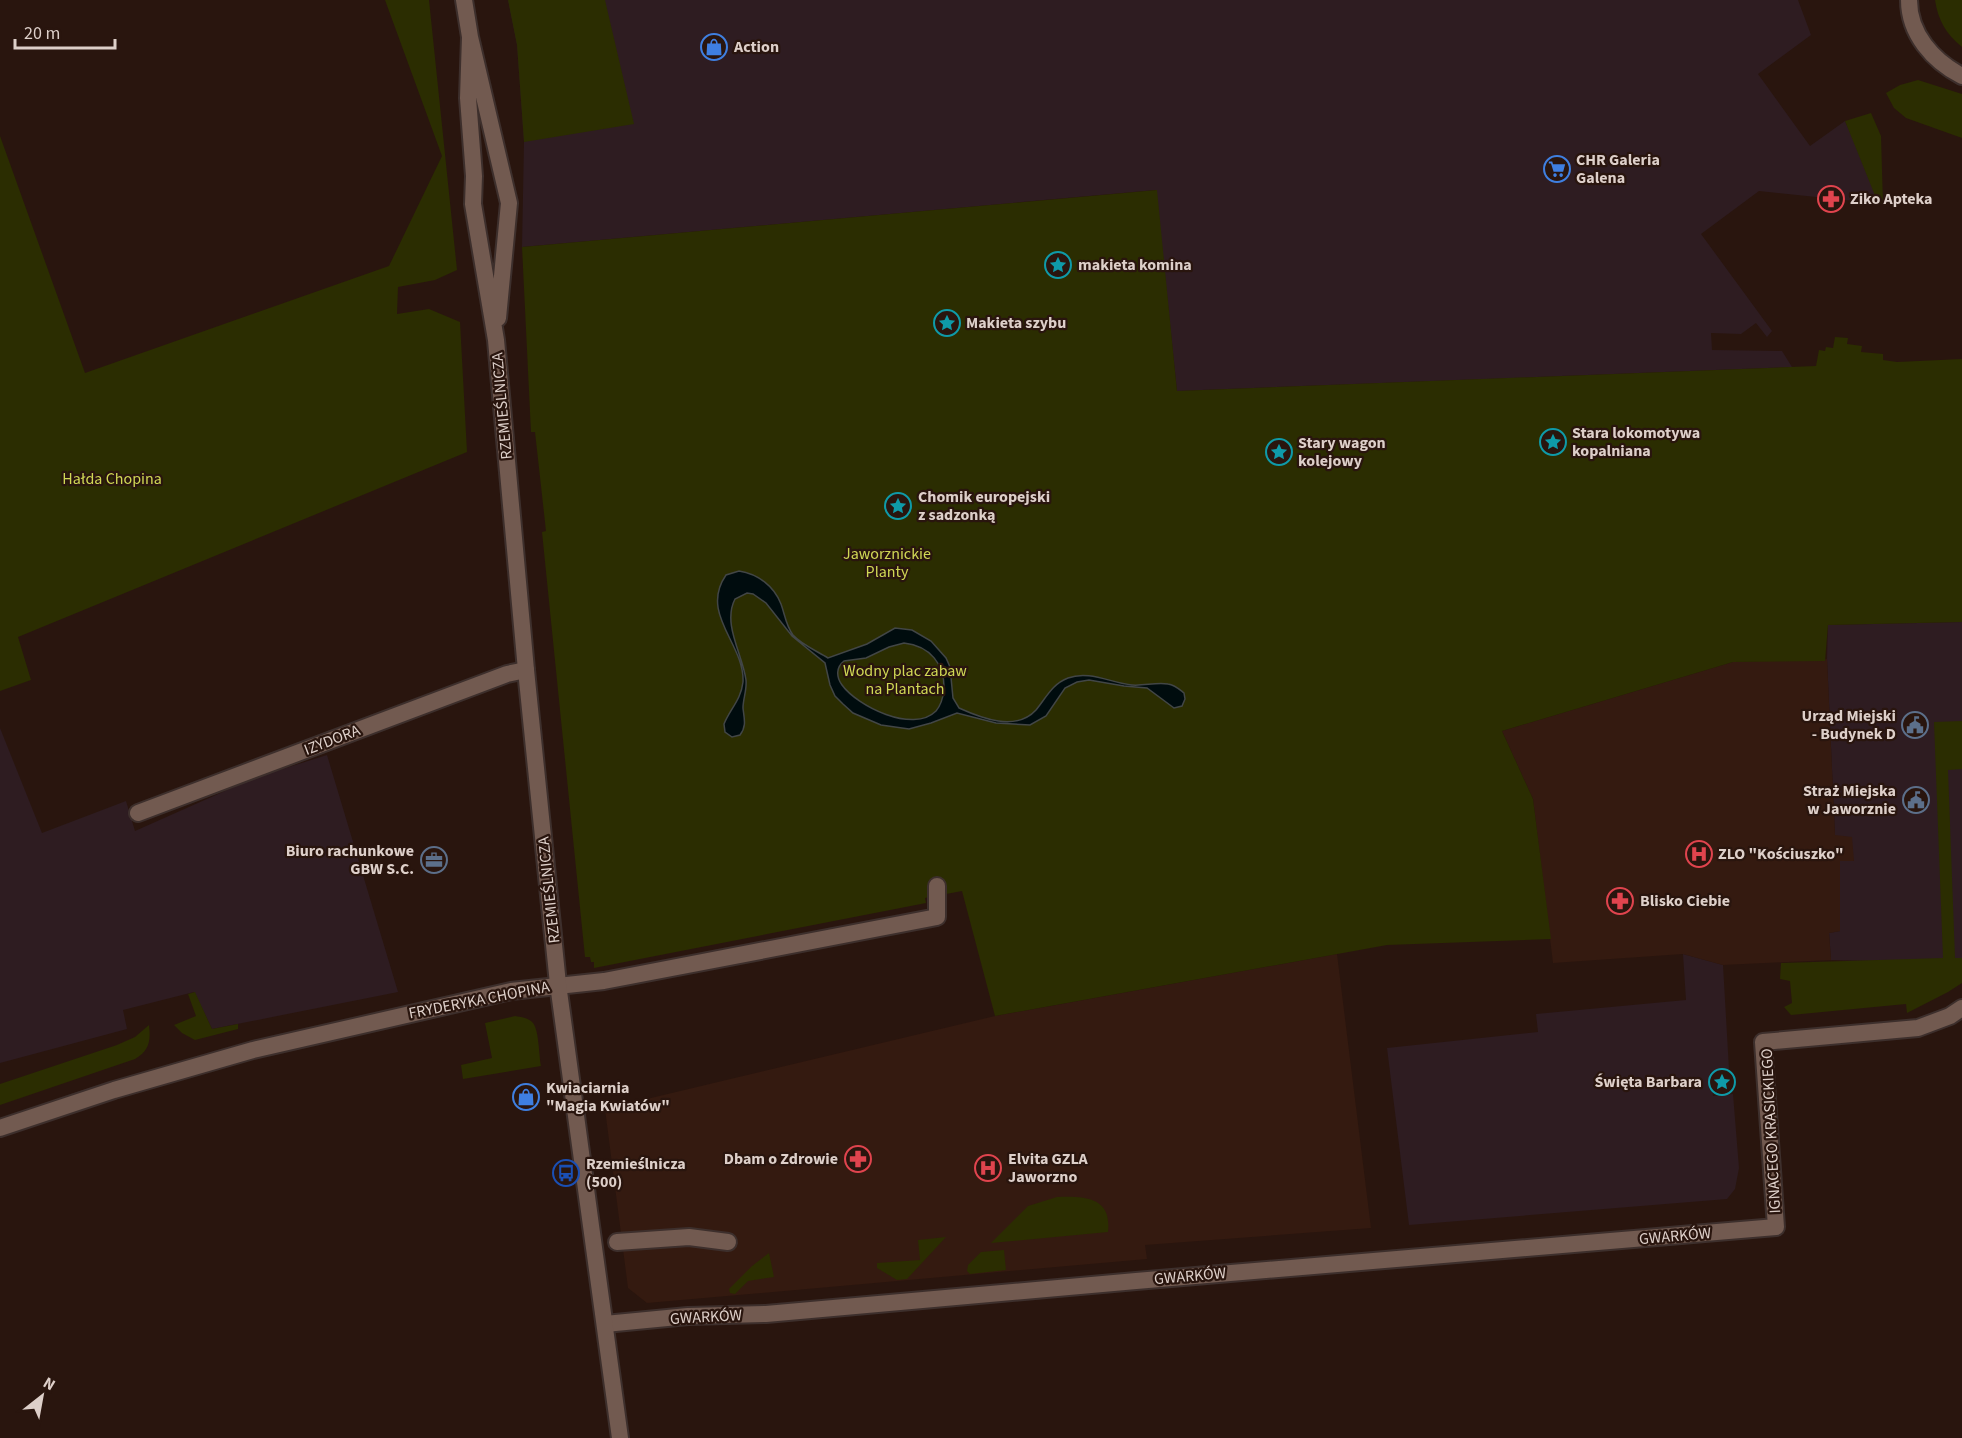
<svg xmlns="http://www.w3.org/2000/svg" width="1962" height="1438" viewBox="0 0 1962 1438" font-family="'Source Sans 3',sans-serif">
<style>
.commercial{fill:#2e1c21}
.built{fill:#341a10}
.green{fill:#2b2d01}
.water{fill:#000c0e;stroke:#424646;stroke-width:1.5;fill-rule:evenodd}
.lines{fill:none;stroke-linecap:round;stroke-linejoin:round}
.pedestrian-casing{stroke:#3d2f2c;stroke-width:20}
.minor-casing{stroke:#3d2f2c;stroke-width:20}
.tertiary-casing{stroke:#3d2f2c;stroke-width:20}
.pedestrian{stroke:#725a50;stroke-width:16}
.minor{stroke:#725a50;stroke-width:16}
.tertiary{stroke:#725a50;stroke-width:16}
.labels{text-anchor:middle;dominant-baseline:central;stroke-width:4.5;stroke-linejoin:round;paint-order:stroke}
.poi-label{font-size:16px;font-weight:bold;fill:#ddcfc9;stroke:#29150e;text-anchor:start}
.street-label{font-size:16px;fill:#ddcfc9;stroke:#29150e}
.park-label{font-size:16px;fill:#d0d855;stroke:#29150e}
</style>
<rect width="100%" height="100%" fill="#29150e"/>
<!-- commercial -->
<path class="commercial" d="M 508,0 L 1798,0 L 1811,35 L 1758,74 L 1810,146 L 1845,121 L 1883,204 L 1759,191 L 1701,234 L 1772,331 L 1767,337 L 1756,323 L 1741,334 L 1711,333 L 1712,350 L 1782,351 L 1792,367 L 1177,391 L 1156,190 L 522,247 L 524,142 L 517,45 Z
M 1962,622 L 1962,963 L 1831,960 L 1829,933 L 1840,931 L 1840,861 L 1854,861 L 1835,836 L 1827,659 L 1828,625 Z
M 0,728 L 42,833 L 126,801 L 135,831 L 254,778 L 327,755 L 398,992 L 212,1029 L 194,992 L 123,1010 L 127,1029 L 0,1063 Z
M 1683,954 L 1723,965 L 1729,1069 L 1710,1072 L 1713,1096 L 1733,1094 L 1739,1168 L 1735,1189 L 1727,1199 L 1409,1225 L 1387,1048 L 1538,1032 L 1536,1014 L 1686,1000 Z"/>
<!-- built -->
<path class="built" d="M 1827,659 L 1835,835 L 1852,837 L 1854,861 L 1840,861 L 1840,931 L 1829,933 L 1831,960 L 1723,965 L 1683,954 L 1553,963 L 1533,799 L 1502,731 L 1733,662 Z
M 1337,954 L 1371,1228 L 1145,1245 L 1147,1259 L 647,1303 L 628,1288 L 605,1109 L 995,1016 Z"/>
<!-- green -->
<path class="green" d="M 385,0 L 429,0 L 457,270 L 435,280 L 398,287 L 397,314 L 429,309 L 460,322 L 467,452 L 18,637 L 31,680 L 0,691 L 0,136 L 85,373 L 389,266 L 442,156 Z
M 508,0 L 605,0 L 634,124 L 524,142 L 517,45 Z
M 1935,0 L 1962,0 L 1962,47 C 1946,34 1938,20 1935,0 Z
M 1918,80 L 1962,94 L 1962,138 L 1906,118 L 1894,108 L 1886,93 L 1900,85 Z
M 1871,113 L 1881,136 L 1883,204 L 1878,203 L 1845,121 Z
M 1157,190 L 1177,391 L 1816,366 L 1819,350 L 1825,351 L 1826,347 L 1833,348 L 1835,337 L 1848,338 L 1847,344 L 1862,346 L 1861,352 L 1883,354 L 1883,360 L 1897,362 L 1962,359 L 1962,622 L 1828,625 L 1825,661 L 1733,662 L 1502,731 L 1533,799 L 1551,939 L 1387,945 L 995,1016 L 962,891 L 925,898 L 926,903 L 594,968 L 594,962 L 591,962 L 590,957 L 585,957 L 542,532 L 546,531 L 535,432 L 531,432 L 522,247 Z
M 1962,721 L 1962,769 L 1948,770 L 1955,958 L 1962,958 L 1962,983 L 1948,992 L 1907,1013 L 1906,1004 L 1791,1015 L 1784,1007 L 1792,1003 L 1790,981 L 1780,979 L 1781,963 L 1943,958 L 1934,722 Z
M 195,992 L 212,1029 L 238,1024 L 238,1029 L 195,1040 L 182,1033 L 174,1025 L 196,1016 L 188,994 Z
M 515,1016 C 521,1017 529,1018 533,1023 C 539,1030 539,1056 541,1066 L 463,1079 L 461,1065 L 492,1058 L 485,1023 Z
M 149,1025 C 151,1041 149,1051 135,1059 L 0,1105 L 0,1084 L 117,1045 L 135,1037 Z
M 1057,1197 C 1085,1196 1112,1197 1108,1232 L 991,1243 L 1028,1206 Z
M 946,1237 L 907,1279 L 897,1280 L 877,1268 L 877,1263 L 920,1260 L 918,1240 Z
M 1004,1250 L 1006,1270 L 970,1274 L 967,1271 L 968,1265 L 981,1252 Z
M 769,1253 L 774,1277 L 748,1281 L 735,1294 L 730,1293 L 729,1289 L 752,1266 Z"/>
<!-- water -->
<path class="water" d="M 739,571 C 758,574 774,586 781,604 C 785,615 786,626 793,635 C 802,645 817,651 828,658 L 867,644 L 895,628 L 912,630 L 931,641 L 946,658 L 950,667 L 953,698 L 959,708 C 981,718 1016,732 1036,710 C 1046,698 1052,684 1068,678 C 1089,670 1111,683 1132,685 C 1144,686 1156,682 1168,684 C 1175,685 1179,689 1184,693 L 1185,699 L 1182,706 L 1174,708 L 1147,688 L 1124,686 L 1089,680 L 1077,682 L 1065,688 L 1046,716 L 1030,725 L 996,723 L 957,713 L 931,723 L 909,729 L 881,725 L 853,713 L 843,704 L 835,696 L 830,685 L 825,663 L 792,636 L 766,603 L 753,594 L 747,593 L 735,599 C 722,624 743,655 746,680 C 747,690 743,699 743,708 C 744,718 747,726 740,735 L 732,737 L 725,732 L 724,724 C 730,709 741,700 743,682 C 745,644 699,614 726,575 ZM 904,643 C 930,646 945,664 944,690 C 943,698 941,705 936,711 C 913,734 857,706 842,685 C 836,677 836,667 844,661 L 866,658 L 889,647 Z"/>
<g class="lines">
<defs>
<path id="pedestrian" d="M 617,1242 L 689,1237 L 728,1242"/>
<path id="minor" d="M 138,813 L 507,674 L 526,670
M 0,1128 L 114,1090 L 253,1050 L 511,991 L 604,981 L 937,917 L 937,886
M 605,1324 L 688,1316 L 766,1314 L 1136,1281 L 1776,1227 L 1763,1042 L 1918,1028 L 1950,1016 L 1962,1008"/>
<path id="tertiary" d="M 464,0 L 470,37 L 509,203 L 498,318
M 1909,0 C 1909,34 1933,61 1962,76
M 470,37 L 468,98 L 474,176 L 473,204 L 496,340 L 526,670 L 558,984 L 620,1438"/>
</defs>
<!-- pedestrian casing -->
<use href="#pedestrian" class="pedestrian-casing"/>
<!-- minor casing -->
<use href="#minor" class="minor-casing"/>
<!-- tertiary casing -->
<use href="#tertiary" class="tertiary-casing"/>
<!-- pedestrian -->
<use href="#pedestrian" class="pedestrian"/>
<!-- minor -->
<use href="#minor" class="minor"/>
<!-- tertiary -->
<use href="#tertiary" class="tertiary"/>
</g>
<!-- icons -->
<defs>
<symbol id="shop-ring" viewBox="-11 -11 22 22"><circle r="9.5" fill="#29150e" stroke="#3f7fe0" stroke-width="1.5"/><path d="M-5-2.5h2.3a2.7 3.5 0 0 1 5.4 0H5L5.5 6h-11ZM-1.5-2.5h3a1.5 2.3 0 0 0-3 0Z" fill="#3f7fe0"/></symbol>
<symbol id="supermarket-ring" viewBox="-11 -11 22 22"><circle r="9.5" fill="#29150e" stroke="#3f7fe0" stroke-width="1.5"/><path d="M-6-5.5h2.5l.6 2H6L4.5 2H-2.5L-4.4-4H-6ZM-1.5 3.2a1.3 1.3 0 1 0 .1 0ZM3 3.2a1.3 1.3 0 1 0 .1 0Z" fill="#3f7fe0"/></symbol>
<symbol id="pharmacy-ring" viewBox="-11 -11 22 22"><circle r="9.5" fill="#29150e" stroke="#e0444e" stroke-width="1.5"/><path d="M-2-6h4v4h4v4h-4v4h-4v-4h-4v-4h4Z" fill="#e0444e"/></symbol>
<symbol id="sight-ring" viewBox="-11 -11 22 22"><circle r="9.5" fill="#29150e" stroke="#0f9aa8" stroke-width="1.5"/><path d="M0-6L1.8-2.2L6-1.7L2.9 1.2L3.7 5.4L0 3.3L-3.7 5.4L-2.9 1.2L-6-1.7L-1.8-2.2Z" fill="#0f9aa8"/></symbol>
<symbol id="civic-ring" viewBox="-11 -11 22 22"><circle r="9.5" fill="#29150e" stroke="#5c6f8a" stroke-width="1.5"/><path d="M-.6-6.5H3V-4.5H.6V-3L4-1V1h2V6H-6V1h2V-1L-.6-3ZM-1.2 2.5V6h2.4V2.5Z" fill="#5c6f8a"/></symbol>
<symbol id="hospital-ring" viewBox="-11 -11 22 22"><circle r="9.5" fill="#29150e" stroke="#e0444e" stroke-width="1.5"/><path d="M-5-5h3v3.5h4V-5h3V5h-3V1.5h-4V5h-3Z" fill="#e0444e"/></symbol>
<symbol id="office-ring" viewBox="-11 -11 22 22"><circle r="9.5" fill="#29150e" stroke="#5c6f8a" stroke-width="1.5"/><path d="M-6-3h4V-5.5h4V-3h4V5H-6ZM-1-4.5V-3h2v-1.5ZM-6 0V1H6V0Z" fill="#5c6f8a"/></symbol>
<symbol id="bus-ring" viewBox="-11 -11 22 22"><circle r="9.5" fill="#29150e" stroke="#1a4fb4" stroke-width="1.5"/><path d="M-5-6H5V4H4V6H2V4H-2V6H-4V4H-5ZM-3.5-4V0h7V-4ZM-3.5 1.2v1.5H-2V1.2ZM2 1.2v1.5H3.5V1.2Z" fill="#1a4fb4"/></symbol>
</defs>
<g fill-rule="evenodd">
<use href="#shop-ring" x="699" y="32" width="30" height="30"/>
<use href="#supermarket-ring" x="1542" y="154" width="30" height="30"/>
<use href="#pharmacy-ring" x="1816" y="184" width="30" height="30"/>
<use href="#sight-ring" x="1043" y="250" width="30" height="30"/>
<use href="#sight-ring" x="932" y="308" width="30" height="30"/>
<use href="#sight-ring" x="1538" y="427" width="30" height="30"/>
<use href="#sight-ring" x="1264" y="437" width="30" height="30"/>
<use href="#sight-ring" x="883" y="491" width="30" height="30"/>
<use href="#civic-ring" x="1900" y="710" width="30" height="30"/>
<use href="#civic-ring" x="1901" y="785" width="30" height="30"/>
<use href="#hospital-ring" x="1684" y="839" width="30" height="30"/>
<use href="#office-ring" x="419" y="845" width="30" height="30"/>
<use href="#pharmacy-ring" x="1605" y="886" width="30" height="30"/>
<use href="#sight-ring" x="1707" y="1067" width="30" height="30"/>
<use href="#shop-ring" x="511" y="1082" width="30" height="30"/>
<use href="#pharmacy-ring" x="843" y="1144" width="30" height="30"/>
<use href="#hospital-ring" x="973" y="1153" width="30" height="30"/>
<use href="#bus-ring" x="551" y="1158" width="30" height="30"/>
</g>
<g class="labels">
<!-- poi labels -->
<g class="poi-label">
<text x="734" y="47">Action</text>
<text x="1576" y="160">CHR Galeria<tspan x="1576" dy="18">Galena</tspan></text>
<text x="1850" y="199">Ziko Apteka</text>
<text x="1078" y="265">makieta komina</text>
<text x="966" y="323">Makieta szybu</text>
<text x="1572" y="433">Stara lokomotywa<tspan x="1572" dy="18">kopalniana</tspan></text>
<text x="1298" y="443">Stary wagon<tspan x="1298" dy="18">kolejowy</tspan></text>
<text x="918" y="497">Chomik europejski<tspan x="918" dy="18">z sadzonką</tspan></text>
<text x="1896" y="716" text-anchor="end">Urząd Miejski<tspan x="1896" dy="18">- Budynek D</tspan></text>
<text x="1896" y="791" text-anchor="end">Straż Miejska<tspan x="1896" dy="18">w Jaworznie</tspan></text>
<text x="414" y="851" text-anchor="end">Biuro rachunkowe<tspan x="414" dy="18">GBW S.C.</tspan></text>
<text x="1718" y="854">ZLO "Kościuszko"</text>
<text x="1640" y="901">Blisko Ciebie</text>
<text x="1702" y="1082" text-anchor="end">Święta Barbara</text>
<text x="546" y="1088">Kwiaciarnia<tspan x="546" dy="18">"Magia Kwiatów"</tspan></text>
<text x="838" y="1159" text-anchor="end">Dbam o Zdrowie</text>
<text x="1008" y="1159">Elvita GZLA<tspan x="1008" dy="18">Jaworzno</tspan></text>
<text x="586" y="1164">Rzemieślnicza<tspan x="586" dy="18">(500)</tspan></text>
</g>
<!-- street labels -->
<g class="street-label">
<text transform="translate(502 406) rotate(-95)">RZEMIEŚLNICZA</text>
<text transform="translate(332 740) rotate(-21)">IZYDORA</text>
<text transform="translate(549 890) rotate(-96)">RZEMIEŚLNICZA</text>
<text transform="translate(479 1000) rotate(-11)">FRYDERYKA CHOPINA</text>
<text transform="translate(1771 1131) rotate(-93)">IGNACEGO KRASICKIEGO</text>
<text transform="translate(1675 1236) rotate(-5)">GWARKÓW</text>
<text transform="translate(1190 1276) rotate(-5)">GWARKÓW</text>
<text transform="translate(706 1317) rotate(-3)">GWARKÓW</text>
</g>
<!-- park labels -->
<g class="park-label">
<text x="112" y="479">Hałda Chopina</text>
<text x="887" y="554">Jaworznickie<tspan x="887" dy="18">Planty</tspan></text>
<text x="905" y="671">Wodny plac zabaw<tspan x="905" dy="18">na Plantach</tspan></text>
</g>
</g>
<!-- north arrow -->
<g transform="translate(42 1396) rotate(31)" stroke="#29150e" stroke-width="4.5" paint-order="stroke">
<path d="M0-4.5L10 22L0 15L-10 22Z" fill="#ddcfc9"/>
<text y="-9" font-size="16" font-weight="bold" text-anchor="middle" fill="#ddcfc9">N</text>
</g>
<!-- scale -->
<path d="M15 39v9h100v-9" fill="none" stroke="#ddcfc9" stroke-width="3"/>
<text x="24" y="39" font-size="18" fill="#ddcfc9" stroke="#29150e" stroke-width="4.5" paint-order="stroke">20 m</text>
</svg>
